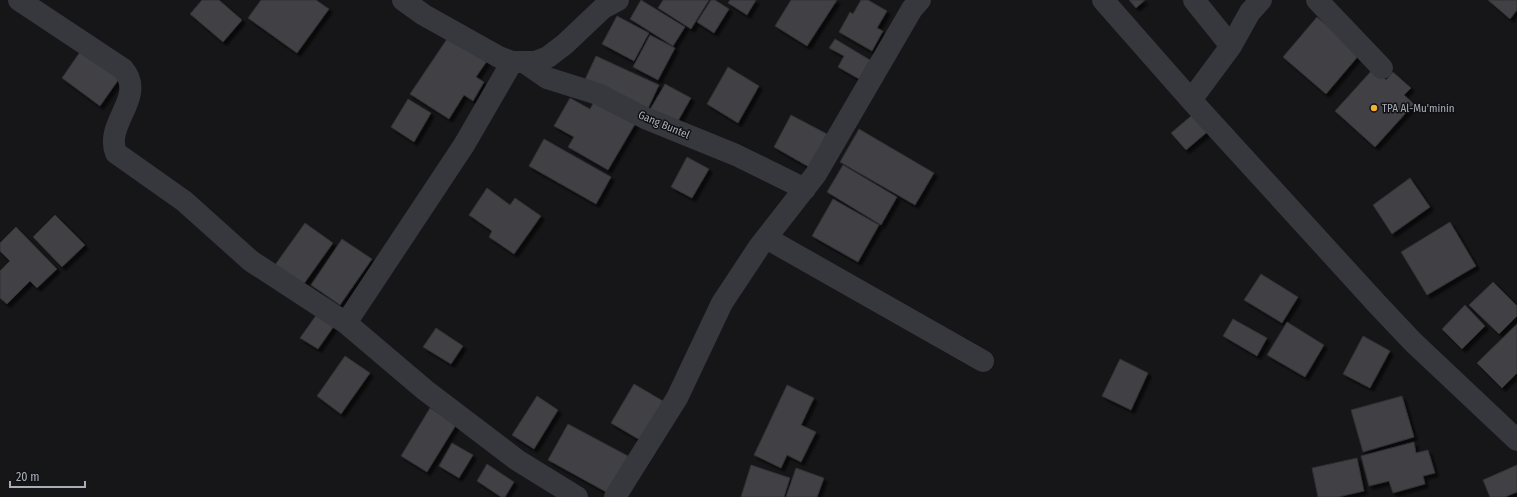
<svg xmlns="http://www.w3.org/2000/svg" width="1517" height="497" viewBox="0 0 1517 497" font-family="'Fira Sans Condensed',sans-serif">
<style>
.building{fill:#404145;stroke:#303034;filter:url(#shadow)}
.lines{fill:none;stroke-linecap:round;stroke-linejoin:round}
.minor{stroke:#37383d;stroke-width:22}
.poi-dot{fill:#f2b134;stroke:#111113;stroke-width:1.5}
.labels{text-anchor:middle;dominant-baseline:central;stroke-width:3;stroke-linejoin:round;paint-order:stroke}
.poi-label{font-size:11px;fill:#a8adb8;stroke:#111113;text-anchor:start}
.street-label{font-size:11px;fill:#a8adb8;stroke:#111113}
</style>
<defs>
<filter id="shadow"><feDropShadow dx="3.5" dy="3.5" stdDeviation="1" flood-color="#0009"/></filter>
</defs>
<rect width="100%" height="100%" fill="#161618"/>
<!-- building -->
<path class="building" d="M 202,0 L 219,0 L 242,20 L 223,42 L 190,14 Z
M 261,0 L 316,0 L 329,9 L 297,53 L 248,18 Z
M 641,0 L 685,27 L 673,46 L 630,19 Z
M 663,0 L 709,0 L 691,29 L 658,8 Z
M 711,0 L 715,0 L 729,9 L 714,33 L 697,22 Z
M 730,0 L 756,0 L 747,15 L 728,3 Z
M 791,0 L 837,0 L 807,46 L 775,26 Z
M 861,0 L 868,0 L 887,11 L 877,28 L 883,31 L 872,51 L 839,32 L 850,12 L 853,14 Z
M 1129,0 L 1145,0 L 1136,8 Z
M 1488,0 L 1517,0 L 1517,10 L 1510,19 Z
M 617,16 L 649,33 L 634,61 L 602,44 Z
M 1317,17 L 1360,54 L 1326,94 L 1283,57 Z
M 650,35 L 675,48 L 658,80 L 633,67 Z
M 449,36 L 487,61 L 476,77 L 484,82 L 473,101 L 464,95 L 449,119 L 410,94 Z
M 835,39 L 870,60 L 859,79 L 838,67 L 844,56 L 829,48 Z
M 82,49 L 121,76 L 100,106 L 62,78 Z
M 596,56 L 659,85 L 645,115 L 582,86 Z
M 728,67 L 759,86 L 738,123 L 707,104 Z
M 1374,68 L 1386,80 L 1393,72 L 1411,88 L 1404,95 L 1414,104 L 1375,147 L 1335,111 Z
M 665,84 L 691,98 L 674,128 L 648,113 Z
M 598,95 L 638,119 L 608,170 L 568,147 L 574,137 L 554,126 L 570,98 L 590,109 Z
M 408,99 L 431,113 L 414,142 L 391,127 Z
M 1197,111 L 1212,128 L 1186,150 L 1171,133 Z
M 791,115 L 827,134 L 809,167 L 774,147 Z
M 859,129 L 934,173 L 915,205 L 840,162 Z
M 544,139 L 611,177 L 596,204 L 529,166 Z
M 687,157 L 709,169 L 692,198 L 671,187 Z
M 843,165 L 897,197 L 881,225 L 827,192 Z
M 1410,178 L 1430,207 L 1392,234 L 1373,205 Z
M 487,188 L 510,205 L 515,198 L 541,216 L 514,254 L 489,237 L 492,231 L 469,215 Z
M 833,199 L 879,225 L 858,262 L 812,236 Z
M 55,215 L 85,245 L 62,267 L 33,237 Z
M 1450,222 L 1476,266 L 1427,295 L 1401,252 Z
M 305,223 L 333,243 L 303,285 L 275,265 Z
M 16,227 L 57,269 L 37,288 L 30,281 L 7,304 L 0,298 L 0,271 L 10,261 L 0,251 L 0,243 Z
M 342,239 L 372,259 L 340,305 L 311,285 Z
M 1261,274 L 1298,297 L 1282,323 L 1244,300 Z
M 1493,282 L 1517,306 L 1517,316 L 1499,334 L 1469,305 Z
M 1465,305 L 1485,326 L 1462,349 L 1442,329 Z
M 317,314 L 334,326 L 318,349 L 300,338 Z
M 1233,319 L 1267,338 L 1257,356 L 1223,336 Z
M 1287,322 L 1324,345 L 1305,377 L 1267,355 Z
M 1517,324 L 1517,373 L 1502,388 L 1477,363 Z
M 436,328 L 463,346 L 451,364 L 423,347 Z
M 1363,336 L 1390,351 L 1370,388 L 1343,374 Z
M 345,356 L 370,373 L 341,414 L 317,396 Z
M 1120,359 L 1148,373 L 1131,410 L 1102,396 Z
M 634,384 L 663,401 L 640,440 L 611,423 Z
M 787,385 L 814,398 L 801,425 L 816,432 L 801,462 L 787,455 L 781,468 L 754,455 Z
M 537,396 L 558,410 L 534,449 L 512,435 Z
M 1402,396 L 1414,437 L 1363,452 L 1351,410 Z
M 430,408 L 456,425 L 427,472 L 401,456 Z
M 568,424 L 628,456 L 608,493 L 548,460 Z
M 1414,442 L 1416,453 L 1428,450 L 1435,473 L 1423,476 L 1425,484 L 1393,493 L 1389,481 L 1369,486 L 1361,456 Z
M 452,443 L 473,455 L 459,478 L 439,466 Z
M 1357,458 L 1364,491 L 1338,497 L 1318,497 L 1312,468 Z
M 487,464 L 514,482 L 505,497 L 501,497 L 477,481 Z
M 751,465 L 790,478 L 784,497 L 741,497 Z
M 1517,465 L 1517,492 L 1505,497 L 1490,497 L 1483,480 Z
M 796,468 L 824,478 L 817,497 L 786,497 Z"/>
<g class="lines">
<!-- minor -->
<path class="minor" d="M 19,0 L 123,69 C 147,97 104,123 116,153 L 184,201 L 251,261 L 346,323 L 425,390 L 517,460 L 577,497
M 403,0 L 424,15 L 499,57 L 512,62 L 535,62 L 548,57 L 565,44 L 603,8 L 618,0
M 1103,0 L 1191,100 L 1378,305 L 1413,342 L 1517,440
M 1194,0 L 1231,46
M 1317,0 L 1382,68
M 524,62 L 547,78 L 598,94 L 645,118 L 736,155 L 805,189
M 1191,100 L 1231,46 L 1250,12 L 1261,0
M 768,239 L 983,361
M 346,323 L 464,145 L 512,62
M 615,497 L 677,398 L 722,303 L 759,247 L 816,174 L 912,9 L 920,0"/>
</g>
<!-- markers -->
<circle class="poi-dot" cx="1374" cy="108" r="4"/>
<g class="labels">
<!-- poi labels -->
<g class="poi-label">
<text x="1382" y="108">TPA Al-Mu'minin</text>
</g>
<!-- street labels -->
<g class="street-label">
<text transform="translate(664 125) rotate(23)">Gang Buntel</text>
</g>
</g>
<!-- scale -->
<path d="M10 481v6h75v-6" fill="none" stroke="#a8adb8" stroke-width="2"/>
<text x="16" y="481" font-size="12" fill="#a8adb8" stroke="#111113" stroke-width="3" paint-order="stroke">20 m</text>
</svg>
